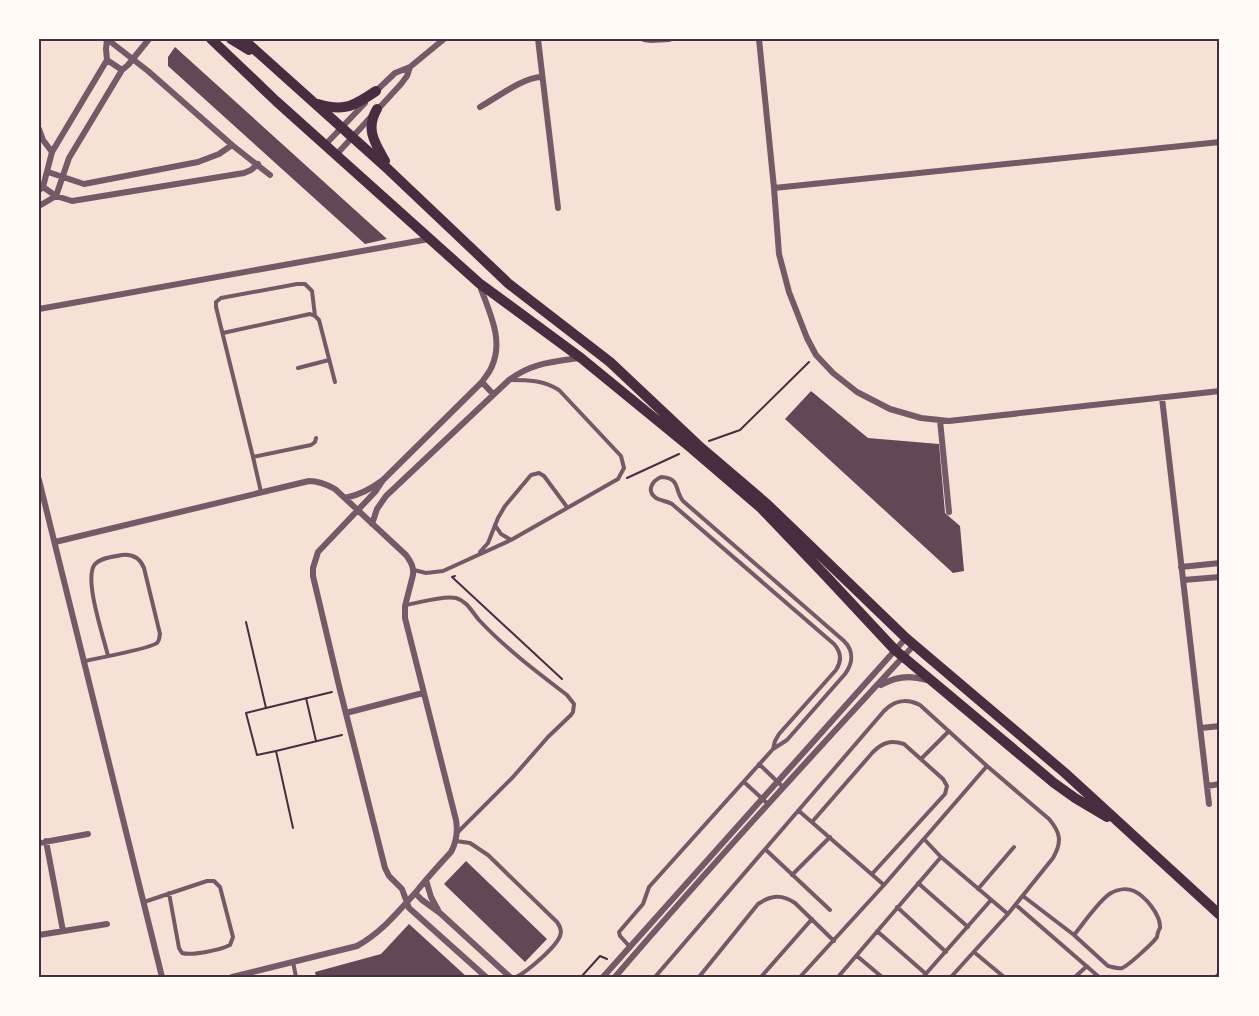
<svg xmlns="http://www.w3.org/2000/svg" width="1259" height="1016" viewBox="0 0 1259 1016" font-family="'Playfair Display',serif">
<style>
.building{fill:#644757}
.lines{fill:none;stroke-linecap:round;stroke-linejoin:round}
.path{stroke:#4a2c40;stroke-width:2}
.service{stroke:#755966;stroke-width:4}
.minor{stroke:#755966;stroke-width:6}
.primary{stroke:#4a2c40;stroke-width:10}
.neatline{fill:none;stroke:#4a2c40;stroke-width:2}
</style>
<rect width="100%" height="100%" fill="#f7e1d7"/>
<!-- building -->
<path class="building" d="M 175,47 L 387,239 L 365,244 L 168,66 L 168,57 Z
M 811,391 L 868,438 L 939,444 L 945,513 L 960,526 L 964,571 L 953,573 L 785,419 Z
M 466,861 L 547,939 L 525,962 L 444,884 Z
M 409,924 L 467,977 L 316,977 L 315,972 L 381,954 Z"/>
<g class="lines">
<!-- path -->
<path class="path" d="M 709,441 L 740,430 L 809,362
M 627,478 L 679,454
M 455,576 L 452,577 L 562,679
M 246,622 L 266,708 L 332,692
M 306,698 L 316,741
M 266,708 L 246,713 L 257,755 L 276,751
M 293,828 L 276,751 L 342,735
M 581,977 L 600,956 L 607,959"/>
<!-- service -->
<path class="service" d="M 223,333 L 310,314 L 315,316 L 319,320 L 335,382
M 298,368 L 329,360
M 253,457 L 311,445 L 315,442 L 316,438
M 661,477 C 681,478 674,490 683,501 L 844,641 C 854,651 853,663 845,674 L 787,740 L 773,749 L 775,741 L 779,734 L 836,670 C 842,661 841,652 834,644 L 672,504 C 667,501 661,501 656,498 C 646,491 652,481 661,477 Z
M 261,492 L 253,457 L 216,307 L 216,302 L 221,298 L 297,284 L 305,284 L 312,291 L 315,316
M 495,525 L 501,534 L 511,540
M 480,552 L 488,543 L 498,518 L 505,506 L 531,475 L 539,473 L 544,476 L 567,507
M 414,570 L 426,573 L 443,571 L 511,540 L 618,479 L 624,468 L 621,456 L 559,390 C 543,380 528,380 509,380
M 406,605 C 419,603 443,595 456,598 C 467,601 472,612 479,620 C 505,648 537,672 567,695 L 574,704 L 573,712 L 571,715 L 548,737 L 513,777 L 458,832
M 85,661 C 98,658 149,649 157,643 C 160,640 159,638 160,634 L 144,568 C 140,558 132,554 122,555 C 113,557 102,557 95,564 C 83,578 104,638 108,656
M 921,759 L 949,731
M 759,764 L 783,787
M 744,782 L 768,804
M 799,811 L 884,885
M 812,822 L 873,752 C 883,742 891,740 904,744 L 943,779 L 947,786 L 945,794 L 872,874
M 924,839 L 941,857 L 1008,914
M 456,841 L 470,843 L 488,855 L 557,922 C 560,926 562,931 560,936 C 556,947 527,972 516,977
M 765,849 L 830,910
M 792,875 L 830,837
M 918,883 L 968,927
M 978,889 L 1014,847
M 1023,896 L 1074,935 L 1108,966 C 1113,967 1117,969 1122,968 C 1128,966 1154,942 1157,937 C 1157,936 1159,928 1160,928 C 1161,915 1145,896 1134,891 C 1127,888 1118,889 1111,893 C 1100,899 1083,924 1074,935
M 144,902 L 207,881 L 214,881 L 220,887 L 233,937 L 230,945 C 220,950 192,956 182,953 L 179,948 L 169,893
M 1016,905 L 1099,977
M 897,907 L 946,952
M 877,931 L 926,974
M 630,947 L 620,936 L 619,932 L 643,904 L 649,887 L 773,749
M 974,952 L 1004,977
M 857,956 L 882,977
M 293,962 L 296,977
M 655,977 L 884,711 C 895,700 906,698 920,705 L 987,766 L 1049,819 C 1061,833 1062,842 1053,858 L 1008,914 L 951,977
M 699,977 L 758,904 C 771,895 782,894 795,903 L 834,941
M 761,977 L 812,919
M 800,977 L 884,885 L 987,766
M 838,977 L 941,857
M 923,977 L 991,900
M 1075,977 L 1087,966
M 1216,977 L 1220,973"/>
<!-- minor -->
<path class="minor" d="M 107,39 L 148,71 L 232,145 L 270,175
M 107,39 L 106,49 L 107,60 L 122,70 L 128,65 L 149,39
M 538,39 L 558,208
M 644,39 L 651,40 L 669,39
M 759,39 L 774,188 L 779,254 L 789,292 L 807,338 L 816,355 L 833,373 L 857,392 L 890,409 L 921,418 L 949,421 L 1220,391
M 374,93 L 395,73 L 410,67 L 444,39
M 480,107 C 496,98 524,77 541,77
M 39,129 L 43,140 L 52,152
M 325,145 L 365,103
M 336,155 L 401,84 L 407,76 L 410,67
M 48,172 L 84,184 L 198,162 L 219,154 L 232,145
M 43,187 L 56,196 L 72,201 L 244,173 L 251,170 L 258,164
M 774,188 L 1220,142
M 39,190 L 43,187 L 52,152 L 107,60
M 39,206 L 56,196 L 69,158 L 122,70
M 39,309 L 429,239
M 482,382 L 493,394
M 1162,398 L 1209,804
M 940,420 L 949,512
M 39,480 L 162,977
M 383,480 L 375,492 L 318,552 L 313,568 L 313,576 L 340,690 L 385,868 L 389,876 L 402,889 L 409,908 L 486,977
M 345,498 C 360,495 371,489 383,480 L 482,382 C 485,377 490,372 492,366 C 504,339 489,312 480,286
M 372,524 L 377,509 L 386,496 L 509,380 C 532,363 552,362 579,358
M 55,542 L 309,481 C 319,481 326,484 335,489 L 406,555 C 411,562 414,567 413,575 L 405,606 L 405,618 L 456,820 C 458,832 457,841 451,852 C 439,865 427,878 416,892 C 398,912 381,933 357,946 L 232,977
M 1181,567 L 1220,563
M 1183,580 L 1220,577
M 881,685 C 895,677 911,675 926,680
M 346,713 L 423,693
M 1201,728 L 1220,726
M 1207,786 L 1220,784
M 46,841 L 63,931
M 39,843 L 88,834
M 426,880 L 431,897 L 438,910
M 415,893 L 422,900 L 440,913 L 510,977
M 39,935 L 107,924
M 603,977 L 906,638
M 615,977 C 712,864 813,754 914,645"/>
<!-- primary -->
<path class="primary" d="M 211,39 L 276,101 L 479,283 L 581,358 L 691,448 L 761,508 L 825,575 L 895,650 L 1054,783 L 1075,798 L 1107,817
M 231,39 L 249,50
M 243,39 L 389,170 L 509,284 L 610,362 L 698,445 L 767,504 L 906,638 L 1065,773 L 1220,915
M 318,104 C 345,112 354,106 376,91
M 377,109 C 365,129 375,143 385,161"/>
</g>
<!-- border -->
<rect width="1259" height="1016" fill="none" stroke="#fffaf5" stroke-width="81"/>
<rect x="40" y="40" width="1178" height="936" class="neatline"/>
</svg>
